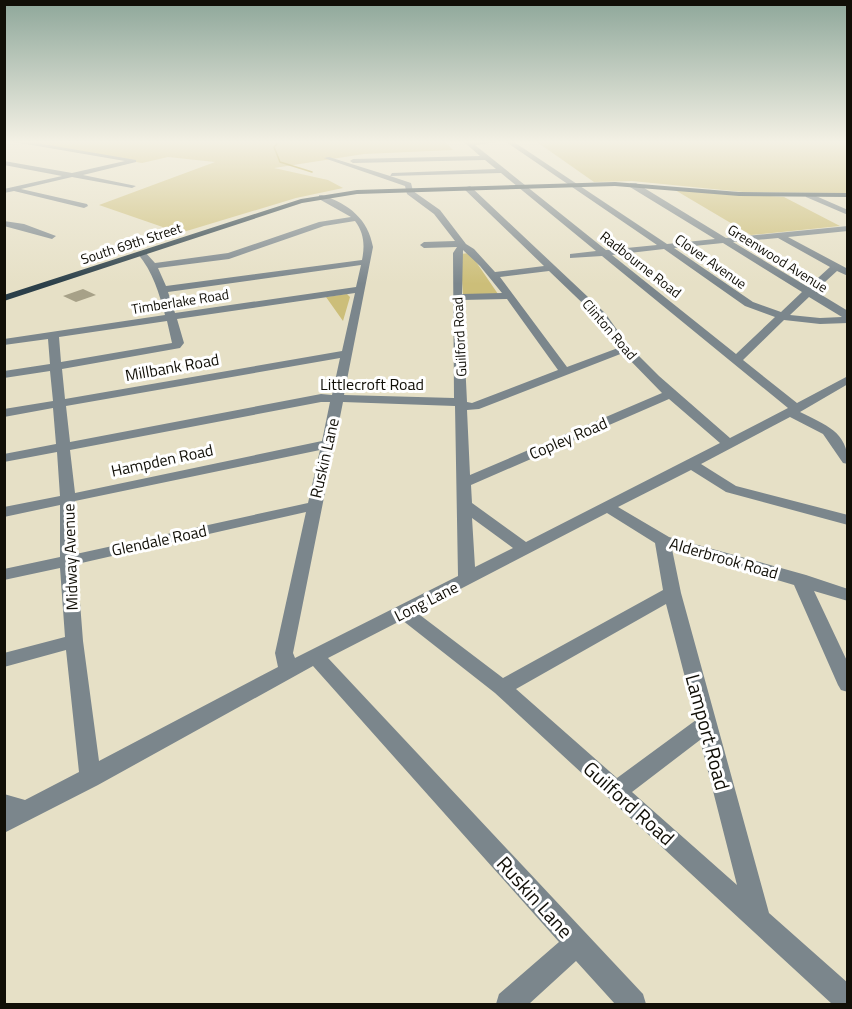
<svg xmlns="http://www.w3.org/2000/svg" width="852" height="1009" viewBox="0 0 852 1009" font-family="'Titillium Web',sans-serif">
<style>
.green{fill:#ccbe79}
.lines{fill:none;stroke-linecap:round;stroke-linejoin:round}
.stream{stroke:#a89325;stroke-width:1.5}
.building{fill:#a7a188}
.minor{fill:#7b868c;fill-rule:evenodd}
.major{fill:#2b3f49;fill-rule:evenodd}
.labels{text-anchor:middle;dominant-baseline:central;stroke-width:6;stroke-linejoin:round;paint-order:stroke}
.far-street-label{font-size:14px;fill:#110f07;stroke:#fff}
.street-label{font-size:16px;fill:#110f07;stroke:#fff}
.near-street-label{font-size:20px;fill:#110f07;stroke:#fff}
</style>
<rect width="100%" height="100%" fill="#e6e0c6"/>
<!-- green -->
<path class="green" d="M 19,142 L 445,142 L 453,150 L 364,154 L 274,168 L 328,180 L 343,188 L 296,198 L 180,233 L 99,205 L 215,162 L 168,157 L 142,163 Z
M 537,142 L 847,142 L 847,193 L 743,192 L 632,181 L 594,182 Z
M 675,190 L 784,197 L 840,226 L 751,235 Z
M 470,253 L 498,294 L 463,294 L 460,254 Z
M 347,294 L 350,297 L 343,321 L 326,297 Z"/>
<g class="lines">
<!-- stream -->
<path class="stream" d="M 279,142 L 274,147 L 280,162 L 312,172"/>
</g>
<!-- building -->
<path class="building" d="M 83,289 L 96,295 L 76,302 L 63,296 Z"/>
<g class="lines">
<!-- minor -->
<path class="minor" d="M 14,142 L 31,142 L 136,160 L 136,162 L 83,175 L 136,186 L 132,188 L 72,177 L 21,189 L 87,204 L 88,206 L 84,208 L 14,191 L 4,193 L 4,189 L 62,176 L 4,165 L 4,161 L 72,173 L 125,161 Z
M 464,142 L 497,142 L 475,145 L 606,250 L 657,245 L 506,142 L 514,142 L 667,244 L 715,239 L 630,187 L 630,183 L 636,183 L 726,238 L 848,226 L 848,231 L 788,237 L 848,269 L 848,276 L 837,271 L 815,291 L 848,311 L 848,323 L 820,324 L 784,320 L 743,360 L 797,403 L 848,376 L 848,384 L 800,412 C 825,425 848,431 848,464 L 843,463 L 823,434 L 790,417 L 701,464 L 736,486 L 848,515 L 848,525 L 726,492 L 691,470 L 618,507 L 669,537 L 806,575 L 848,589 L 848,601 L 814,591 L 848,663 L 848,692 L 841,690 L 838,685 L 794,585 L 672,549 L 681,593 L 769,913 L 848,983 L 848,1004 L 832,1004 L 495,693 L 402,620 L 328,658 L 643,994 L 646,1004 L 615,1004 L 576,961 L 529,1004 L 496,1004 L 499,994 L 559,942 L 313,666 L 98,785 L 4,833 L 4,794 L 25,800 L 79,772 L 66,650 L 4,667 L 4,653 L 65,637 L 60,568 L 4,580 L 4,569 L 60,557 L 60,505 L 4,517 L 4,507 L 60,496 L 57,452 L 4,462 L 4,454 L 56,444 L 53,408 L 4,417 L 4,409 L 53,401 L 50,371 L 4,378 L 4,371 L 50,364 L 48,339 L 4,345 L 4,339 L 165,315 C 159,293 153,272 138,254 L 139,252 L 145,252 L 155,263 L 228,253 L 319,222 L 351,217 L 319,199 L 319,195 L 322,195 C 349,204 368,219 373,247 L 344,395 L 454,398 L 453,253 L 457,247 L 424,248 L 420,245 L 424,242 L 455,241 L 434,214 L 407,194 L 405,186 L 324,158 L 329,157 L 390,176 L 392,173 L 496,169 L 485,160 L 353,163 L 350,161 L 353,159 L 480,156 ZM 501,173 L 596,251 L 570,254 L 570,258 L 602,256 L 788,408 L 730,438 L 659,376 L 628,345 L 605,313 L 470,186 L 463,188 L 544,266 L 495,272 L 474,249 L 466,244 L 440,210 L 413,191 L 411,183 L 390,176 ZM 355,221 C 364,233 365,245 362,260 L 166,286 L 158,268 L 229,259 L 324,226 ZM 778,238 L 830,267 L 808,287 L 733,242 ZM 723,243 L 802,292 L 781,312 L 753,302 L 674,248 ZM 664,249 L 745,306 L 775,317 L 736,354 L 612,255 ZM 463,250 L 480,266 L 502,293 L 462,294 ZM 361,265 L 356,287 L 175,313 L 168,292 ZM 549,271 L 597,317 L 618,348 L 567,367 L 500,277 ZM 355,293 L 342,351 L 65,399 L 62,369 L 180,348 L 184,343 L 177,319 ZM 809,297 L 842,317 L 820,318 L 790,315 ZM 507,299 L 558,370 L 472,403 L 467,402 L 462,300 ZM 167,321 L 172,343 L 61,362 L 59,337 ZM 623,353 L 662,393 L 470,475 L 467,410 L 479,409 ZM 340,358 L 332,395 L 321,394 L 70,442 L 66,406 ZM 669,399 L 720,443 L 526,542 L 472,503 L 471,485 ZM 321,402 L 330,402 L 322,441 L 75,493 L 70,450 ZM 343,402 L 455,406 L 458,576 L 295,658 L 293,653 ZM 320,450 L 308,503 L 76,554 L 75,501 ZM 306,512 L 275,653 L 278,667 L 99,761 L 83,641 L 77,564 ZM 607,513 L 655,543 L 663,590 L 503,678 L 416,612 ZM 472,518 L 513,548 L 475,567 ZM 666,604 L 696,720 L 617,778 L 516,689 ZM 700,740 L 737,885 L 632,792 Z
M 809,193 L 848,210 L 848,215 L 806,197 L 805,195 Z
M 4,221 L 24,224 L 56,236 L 52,239 L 4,226 Z"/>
<!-- major -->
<path class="major" d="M 615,182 L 739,192 L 848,193 L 848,197 L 739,196 L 615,186 L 357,194 L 302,203 L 4,301 L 4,295 L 301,199 L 357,190 Z"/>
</g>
<!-- sky -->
<linearGradient id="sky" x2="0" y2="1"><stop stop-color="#8ea79a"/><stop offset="0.5" stop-color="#f4f1e5"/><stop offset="1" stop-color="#f4f1e5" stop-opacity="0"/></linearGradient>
<rect width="852" height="284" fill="url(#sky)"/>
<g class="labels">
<!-- far-street labels -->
<g class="far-street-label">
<text transform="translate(131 243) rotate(-18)">South 69th Street</text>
<text transform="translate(778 258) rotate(32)">Greenwood Avenue</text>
<text transform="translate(711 261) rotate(35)">Clover Avenue</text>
<text transform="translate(641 264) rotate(38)">Radbourne Road</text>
<text transform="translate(180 301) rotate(-9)">Timberlake Road</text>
<text transform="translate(610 329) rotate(49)">Clinton Road</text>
<text transform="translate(459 337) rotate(-93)">Guilford Road</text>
</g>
<!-- street labels -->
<g class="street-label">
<text transform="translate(172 367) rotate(-10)">Millbank Road</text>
<text x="372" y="384">Littlecroft Road</text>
<text transform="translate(568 438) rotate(-23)">Copley Road</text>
<text transform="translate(324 458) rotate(-77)">Ruskin Lane</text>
<text transform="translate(162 460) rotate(-12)">Hampden Road</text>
<text transform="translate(159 540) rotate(-12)">Glendale Road</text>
<text transform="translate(70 557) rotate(-92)">Midway Avenue</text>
<text transform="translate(724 558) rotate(16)">Alderbrook Road</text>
<text transform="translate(426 601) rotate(-27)">Long Lane</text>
</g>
<!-- near-street labels -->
<g class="near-street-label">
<text transform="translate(708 732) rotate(75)">Lamport Road</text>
<text transform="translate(629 803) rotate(42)">Guilford Road</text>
<text transform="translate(535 897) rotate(48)">Ruskin Lane</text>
</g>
</g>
<!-- border -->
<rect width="852" height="1009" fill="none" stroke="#110f07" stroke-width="12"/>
</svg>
